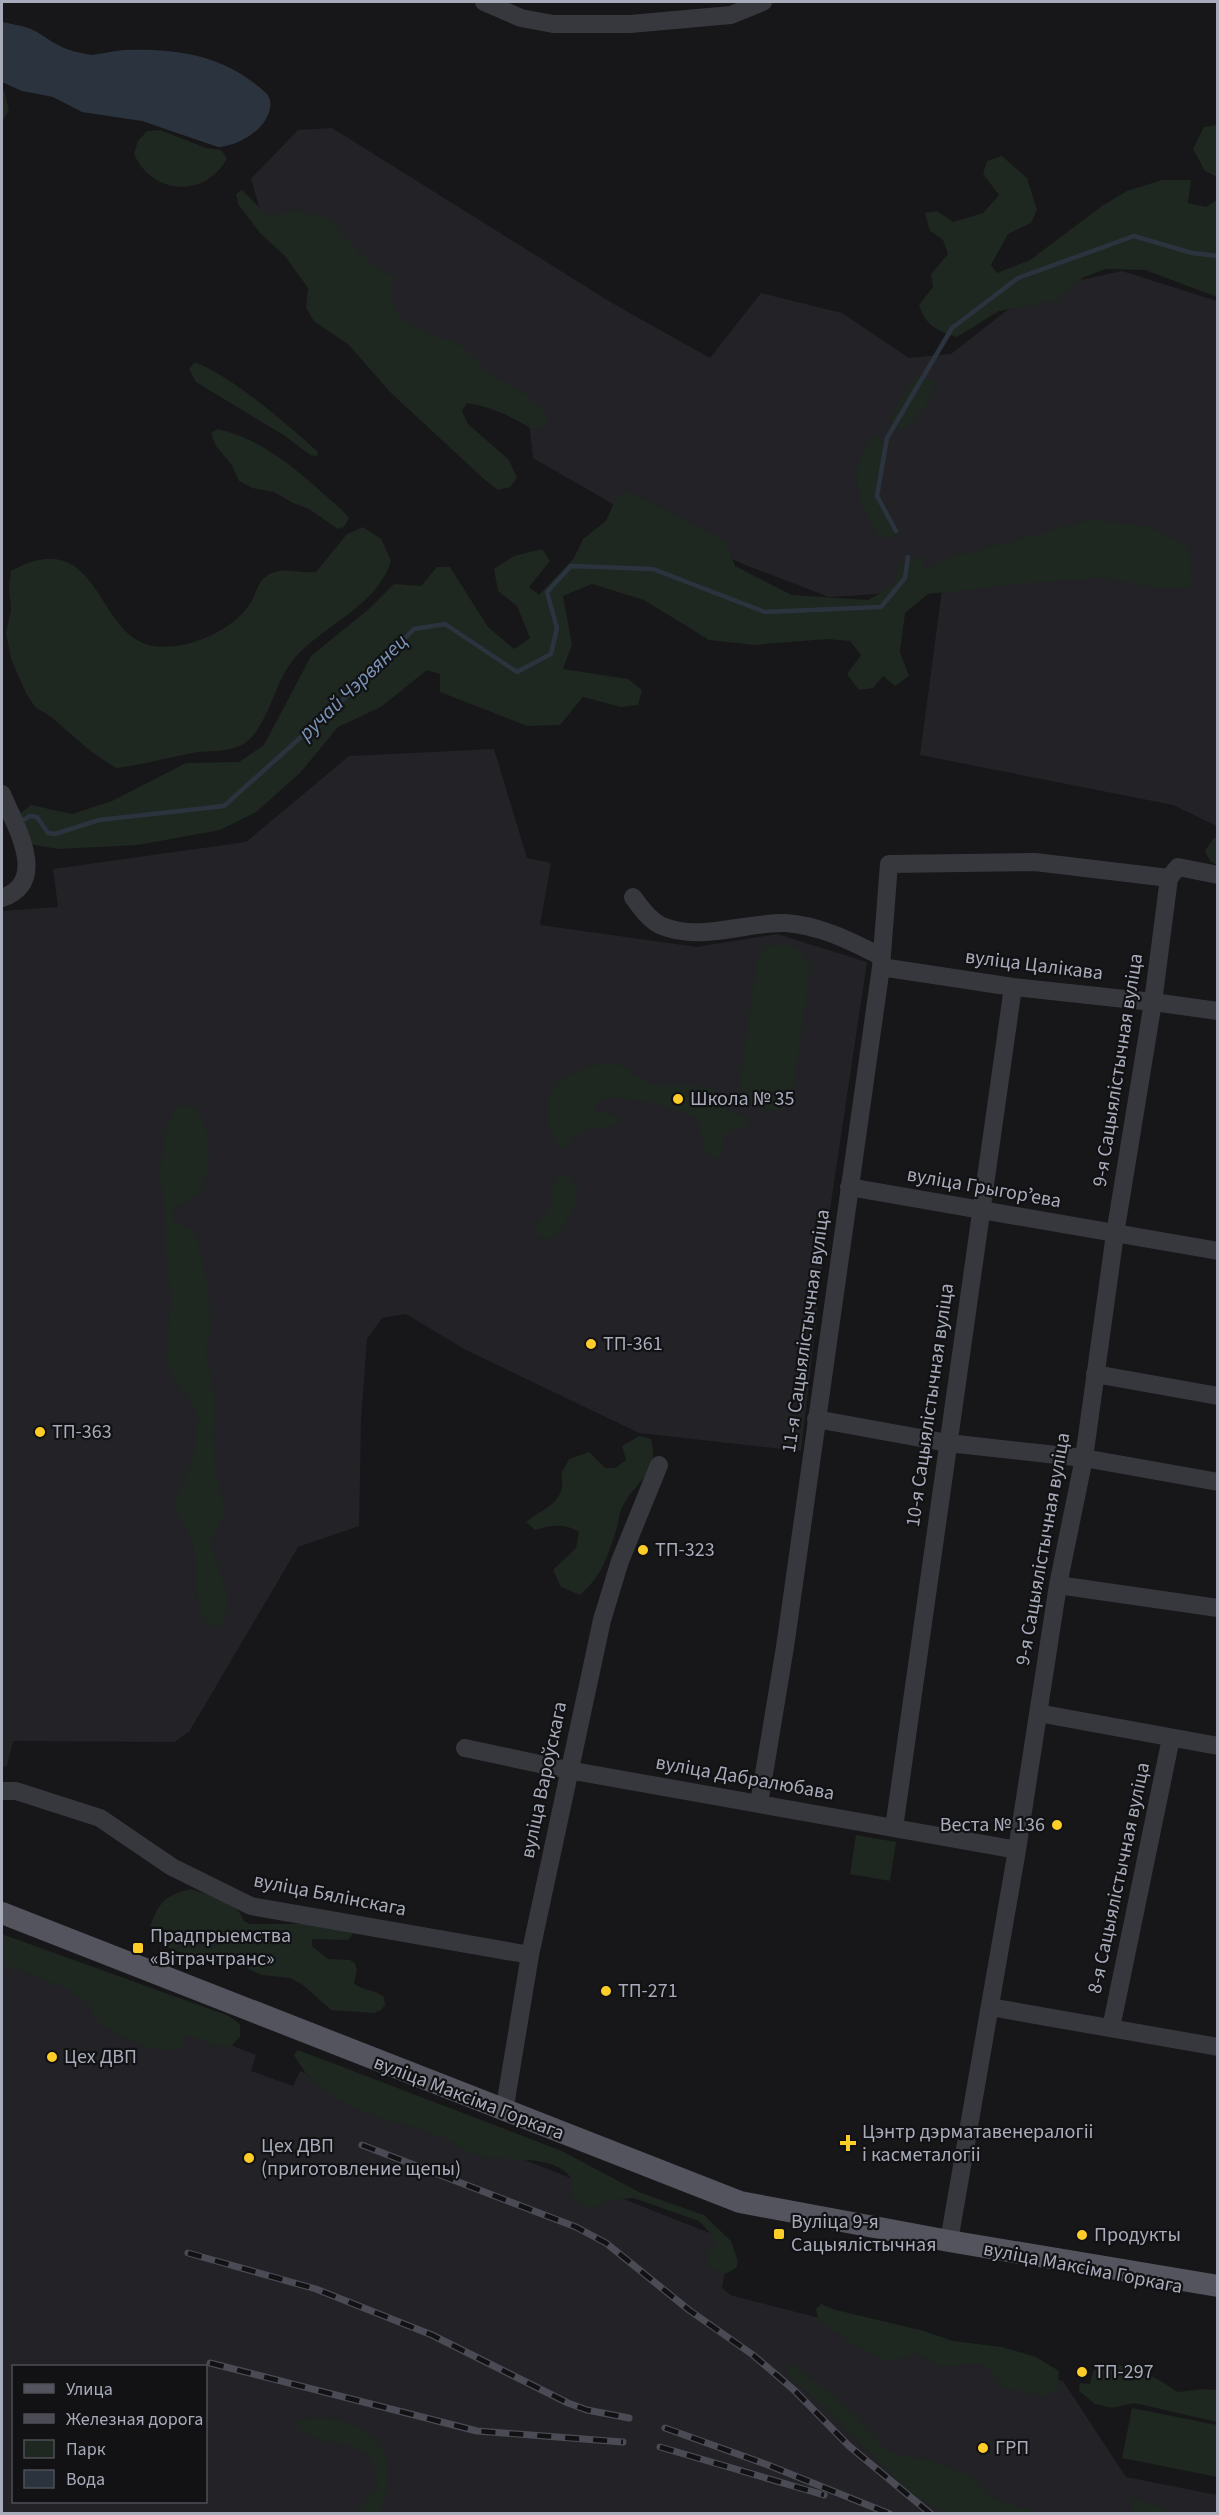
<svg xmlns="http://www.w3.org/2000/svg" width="1219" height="2515" viewBox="0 0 1219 2515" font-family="'Source Sans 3',sans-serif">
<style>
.built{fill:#232226;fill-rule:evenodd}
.green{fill:#1e2720}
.water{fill:#2b343e}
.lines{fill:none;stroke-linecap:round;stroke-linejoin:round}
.stream{stroke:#2b343e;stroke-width:4.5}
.minor{stroke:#37383e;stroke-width:18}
.major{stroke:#53545e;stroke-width:22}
.rail-casing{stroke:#4a4b54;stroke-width:7}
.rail{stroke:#121214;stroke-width:4.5;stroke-dasharray:14;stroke-linecap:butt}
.poi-dot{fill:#ffcd28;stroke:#121214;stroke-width:2}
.labels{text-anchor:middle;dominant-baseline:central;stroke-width:4.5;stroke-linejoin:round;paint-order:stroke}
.street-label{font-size:20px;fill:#a7abba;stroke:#121214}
.poi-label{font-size:20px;fill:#a7abba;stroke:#121214;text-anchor:start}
.water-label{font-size:21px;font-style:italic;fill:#7b95b8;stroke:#121214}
</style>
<rect width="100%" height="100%" fill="#171719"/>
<!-- built -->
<path class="built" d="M 332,128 L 612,303 L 710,358 L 761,293 L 842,313 L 909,358 L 951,354 L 1006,311 L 1076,281 L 1122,271 L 1217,301 L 1217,826 L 1173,805 L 920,755 L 942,590 L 829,597 L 748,566 L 632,515 L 533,458 L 528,413 L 262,217 L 251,179 L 298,130 Z
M 494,749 L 527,858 L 551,863 L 540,925 L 697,947 L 777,934 L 867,962 L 826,1236 L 801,1451 L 639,1433 L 466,1350 L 406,1314 L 382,1318 L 367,1339 L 361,1420 L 359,1526 L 298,1547 L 189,1732 L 174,1742 L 13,1741 L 7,1766 L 2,1767 L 2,911 L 58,907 L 53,869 L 246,842 L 349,756 Z
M 2,1955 L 256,2055 L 251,2071 L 293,2086 L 300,2071 L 712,2234 L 728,2248 L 722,2288 L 730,2295 L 1063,2381 L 1126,2477 L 1217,2495 L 1217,2513 L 2,2513 ZM 14,2366 L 206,2366 L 206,2502 L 14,2502 Z"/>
<!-- green -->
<path class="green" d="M 2,89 L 4,91 L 9,110 L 2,122 Z
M 1217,125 L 1218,125 L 1217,177 L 1205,171 L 1193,149 L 1204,127 Z
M 160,130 L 206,148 L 221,150 L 227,158 C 206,199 152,195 134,154 L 138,141 L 147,131 Z
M 1002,156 L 1027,178 L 1037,210 L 1031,223 L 1008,234 L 991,265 L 997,273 L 1030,260 L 1102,206 L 1127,191 L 1162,180 L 1191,180 L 1188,203 L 1206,207 L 1217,200 L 1217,297 L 1145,270 L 1106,269 L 1084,277 L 1056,301 L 999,311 L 957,337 C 937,331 925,325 919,305 L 933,287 L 931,274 L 948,254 L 943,240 L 930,231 L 925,213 L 937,211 L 953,222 L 983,213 L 999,195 L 983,174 L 987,161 Z
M 242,190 L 268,216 L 295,210 L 330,218 L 363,257 L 392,277 C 394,290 388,301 397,312 C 412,332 437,333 457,344 C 470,351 480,367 492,375 C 513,389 537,396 549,420 L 544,428 L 533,430 C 513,417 492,407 467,403 L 462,411 L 468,424 L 509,460 L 517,478 L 510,487 L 498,490 L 485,480 L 390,392 L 349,345 L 314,321 L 306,308 L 308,288 L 285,256 L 260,233 L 238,204 L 236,194 Z
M 195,362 C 234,378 286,423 318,452 L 317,456 L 310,455 L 285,436 L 196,382 L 189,369 Z
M 917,376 L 928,378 L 935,384 C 928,404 920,417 903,429 L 897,428 L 890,419 L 904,393 Z
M 218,429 C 269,441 304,477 343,511 L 349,518 L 344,527 L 338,529 L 309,509 L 293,503 L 274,492 L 252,488 L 239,481 L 231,464 L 216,446 L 211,433 Z
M 874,435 L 889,447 L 879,472 L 881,497 L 899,532 L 892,537 L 877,537 C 859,505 844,466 874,435 Z
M 629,491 L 726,541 L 735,566 L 792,595 L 868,600 L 893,586 L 899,563 L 920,557 L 926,568 L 944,559 L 1093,519 L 1150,527 L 1189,546 L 1192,588 L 1157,588 L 1104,578 L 1030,583 L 928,594 L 905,613 L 900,652 L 909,676 L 895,686 L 883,676 L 873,688 L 859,690 L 847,674 L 861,655 L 850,641 L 828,639 L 754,645 L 709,640 L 644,600 L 592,584 L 563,596 L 572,645 L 563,669 L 628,679 L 642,690 L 638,705 L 621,707 L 583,697 L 560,725 L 527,726 L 440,692 L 440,674 L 427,670 L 381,707 L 338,727 L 300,773 L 256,812 L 220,830 L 138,845 L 58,849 L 23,843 L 18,815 L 31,805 L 72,814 L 112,801 L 186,763 L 239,762 L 264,745 L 311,656 L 370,608 L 394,584 L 421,586 L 437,567 L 450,567 L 488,627 L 514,649 L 530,638 L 517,606 L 498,591 L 494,569 L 514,556 L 542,549 L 550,561 L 529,587 L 539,595 L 574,558 L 583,539 L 606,521 L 617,496 Z
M 363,527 L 381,539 L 391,561 C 375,611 316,626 288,667 C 274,688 264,734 242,745 C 225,753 209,750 192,753 C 167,758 142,765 116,768 L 93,753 L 51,717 L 35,707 L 26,693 L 11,659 L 6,633 L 11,610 L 9,587 L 11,571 C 101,522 94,636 153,646 C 185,651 231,632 249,605 C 257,594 257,579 272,573 C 287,567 301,574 316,572 L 347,534 Z
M 1217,838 L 1218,838 L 1217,865 L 1210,861 L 1205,851 L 1213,839 Z
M 784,944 L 800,948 L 811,966 L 793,1093 L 788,1102 L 777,1111 C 758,1108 745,1103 739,1084 L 757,958 L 766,946 Z
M 600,1064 L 622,1065 L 651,1085 L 699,1085 L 714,1089 L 729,1111 L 750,1118 L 749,1125 C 742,1129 737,1128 730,1131 C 721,1135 725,1150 720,1157 L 713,1159 L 707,1156 C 702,1145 701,1130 696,1120 C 690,1110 623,1096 611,1098 C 604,1099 599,1100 595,1106 L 598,1112 L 612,1114 L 617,1118 L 616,1125 L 581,1132 L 566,1148 C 545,1145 542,1101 554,1087 C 564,1074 585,1068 600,1064 Z
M 176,1107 C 180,1107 186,1106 190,1107 C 212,1113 212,1167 204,1184 C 199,1196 183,1203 173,1210 L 172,1217 L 177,1223 L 196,1232 L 208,1286 L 211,1329 L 206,1350 L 215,1397 L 213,1442 L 216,1471 L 226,1513 L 213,1538 L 212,1545 L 229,1600 L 224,1620 L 212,1628 C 189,1612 200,1567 192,1543 C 189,1530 182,1521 174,1511 L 176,1496 L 192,1462 L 198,1418 L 193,1404 L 174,1381 L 165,1361 L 171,1300 L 165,1249 L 165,1212 L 159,1176 L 166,1127 Z
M 560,1174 L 569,1176 L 577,1185 L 576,1206 L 557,1236 L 543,1240 L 537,1235 L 536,1221 C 551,1212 553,1203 551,1186 Z
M 639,1436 L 651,1439 C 660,1474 638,1478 624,1504 C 619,1511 619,1522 616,1531 C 607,1558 602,1576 580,1595 L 561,1587 L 553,1570 L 576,1548 L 579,1532 C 564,1523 551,1525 535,1530 L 526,1522 C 544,1508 568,1502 561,1474 L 569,1459 L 589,1452 L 605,1468 L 615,1468 L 626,1460 L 622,1446 Z
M 856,1835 L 896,1842 L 890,1881 L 850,1874 Z
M 191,1889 C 210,1896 237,1900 244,1921 L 250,1924 L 337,1924 L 351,1928 L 353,1934 L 348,1940 L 312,1939 L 312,1946 L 328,1959 L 350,1960 L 355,1963 L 357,1970 L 354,1983 C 362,1991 375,1989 384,1997 L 385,2005 L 381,2010 L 374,2013 L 331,2010 L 303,1985 L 290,1978 L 261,1975 L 235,1962 L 206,1961 L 171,1949 L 152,1938 L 149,1931 C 157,1904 164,1895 191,1889 Z
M 2,1934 L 229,2016 L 240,2024 L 240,2037 L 230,2047 L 215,2046 L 188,2035 C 185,2040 183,2047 178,2049 C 159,2058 112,2034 98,2021 C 90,2013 88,2003 78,1996 C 55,1981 27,1973 2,1965 Z
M 298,2050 L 562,2151 L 641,2193 L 704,2215 L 731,2241 L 738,2262 L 736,2268 L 723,2275 L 711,2267 L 706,2254 L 715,2243 L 713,2236 L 699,2221 L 633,2198 L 611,2200 L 591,2209 L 584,2208 L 569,2194 L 572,2180 C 557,2153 507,2163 482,2156 C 466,2152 452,2141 437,2135 C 382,2115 325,2112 294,2055 Z
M 821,2304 L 836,2310 L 924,2331 L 953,2341 L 1002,2347 L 1036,2357 L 1059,2371 L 1058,2390 L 1044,2396 L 1005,2389 L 983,2363 L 942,2367 L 917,2354 L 888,2361 L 848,2341 L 818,2320 L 816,2309 Z
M 784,2362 L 799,2368 L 837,2399 L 861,2420 L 883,2448 L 896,2454 L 928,2460 L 971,2475 L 994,2499 L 1040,2513 L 943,2513 L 909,2491 L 789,2375 Z
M 1101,2363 C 1130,2365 1154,2374 1177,2392 L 1204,2389 L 1217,2390 L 1217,2422 L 1134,2403 L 1112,2408 L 1095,2404 L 1079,2391 L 1080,2383 L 1090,2384 L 1093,2372 Z
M 1132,2408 L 1217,2425 L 1217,2477 L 1122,2458 Z
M 318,2417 C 379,2422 402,2456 380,2513 L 354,2513 L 377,2488 C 376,2429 328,2455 297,2428 L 297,2421 Z
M 1135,2498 L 1176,2513 L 1132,2513 L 1130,2504 Z"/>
<!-- water -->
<path class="water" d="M 2,22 C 10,24 20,25 28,28 C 40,32 49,41 60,46 C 69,51 81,53 91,55 C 96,55 117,50 126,50 C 179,48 226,56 266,93 C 276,103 267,121 258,129 C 247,139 233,146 218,147 L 142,121 L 82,112 L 53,97 L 22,91 L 2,82 Z"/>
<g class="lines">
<!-- stream -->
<path class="stream" d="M 896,531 L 877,496 L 887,438 L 952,328 L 1018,278 L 1134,236 L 1192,253 L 1218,256
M 20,822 L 30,816 L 37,817 L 48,833 L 55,834 L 99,820 L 224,806 L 348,695 L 414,629 L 445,624 L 517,672 L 551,654 L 557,628 L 547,592 L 571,566 L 653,569 L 765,612 L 881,607 L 905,578 L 908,557"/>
<!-- minor -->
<path class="minor" d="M 484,2 L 521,18 L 553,24 L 630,24 L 731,15 L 763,2
M 2,794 C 15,826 50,881 2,898
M 633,897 C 640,907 650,921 662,926 C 701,942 746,922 785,923 C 819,925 851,941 880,956
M 881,967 L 1013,987 L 1153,1002 L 1218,1011
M 849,1187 L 1218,1251
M 1095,1374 L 1218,1396
M 816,1419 L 948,1443 L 1084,1458 L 1218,1482
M 1058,1585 L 1218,1608
M 1038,1713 L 1218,1746
M 465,1748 L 568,1770 L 1017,1850
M 2,1791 L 16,1791 L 100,1818 L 172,1867 L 251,1906 L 530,1955
M 759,1804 L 785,1647 L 881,967 L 889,864 L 1035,862 L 1169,878
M 894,1828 L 1013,987
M 990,2007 L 1218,2047
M 1111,2028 L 1171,1738
M 504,2112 L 530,1955 L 602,1620 L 620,1561 L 659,1465
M 949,2241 L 1017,1850 L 1058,1585 L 1084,1458 L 1115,1234 L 1153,1002 L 1169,878 L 1178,867 L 1218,875"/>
<!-- major -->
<path class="major" d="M 2,1913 L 740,2202 L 949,2241 L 1218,2286"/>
<defs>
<path id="rail" d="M 362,2145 L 576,2227 L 606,2243 L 689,2310 L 753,2355 L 794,2390 L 849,2446 L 931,2514
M 188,2253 L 316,2289 L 432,2335 L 568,2403 L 587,2410 L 629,2418
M 210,2363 L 477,2431 L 623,2442
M 665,2428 L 768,2465 L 890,2514
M 660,2447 L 824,2495"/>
</defs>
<!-- rail casing -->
<use href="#rail" class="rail-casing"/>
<!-- rail -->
<use href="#rail" class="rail"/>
</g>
<!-- markers -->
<g class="poi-dot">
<circle cx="678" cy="1099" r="6"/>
<circle cx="591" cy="1344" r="6"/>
<circle cx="40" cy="1432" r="6"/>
<circle cx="643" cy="1550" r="6"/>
<circle cx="1057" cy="1825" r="6"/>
<rect x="132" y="1942" width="12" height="12" rx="3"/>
<circle cx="606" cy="1991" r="6"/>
<circle cx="52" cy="2057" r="6"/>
<path d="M845 2134h6v6h6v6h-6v6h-6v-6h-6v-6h6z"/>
<circle cx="249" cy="2158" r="6"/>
<rect x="773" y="2228" width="12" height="12" rx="3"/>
<circle cx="1082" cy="2235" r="6"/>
<circle cx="1082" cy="2372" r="6"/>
<circle cx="983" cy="2448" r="6"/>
</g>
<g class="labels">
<!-- street labels -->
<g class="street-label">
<text transform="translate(1034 965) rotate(7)">вуліца Цалікава</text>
<text transform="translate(1118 1070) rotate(-81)">9-я Сацыялістычная вуліца</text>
<text transform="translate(984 1188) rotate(10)">вуліца Грыгорʼева</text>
<text transform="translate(806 1331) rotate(-82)">11-я Сацыялістычная вуліца</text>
<text transform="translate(930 1405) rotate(-82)">10-я Сацыялістычная вуліца</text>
<text transform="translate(1043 1549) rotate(-80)">9-я Сацыялістычная вуліца</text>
<text transform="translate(745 1778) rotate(10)">вуліца Дабралюбава</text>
<text transform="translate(544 1780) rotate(-78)">вуліца Вароўскага</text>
<text transform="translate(1119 1878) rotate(-78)">8-я Сацыялістычная вуліца</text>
<text transform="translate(330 1895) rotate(11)">вуліца Бялінскага</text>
<text transform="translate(469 2098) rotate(21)">вуліца Максіма Горкага</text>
<text transform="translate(1083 2268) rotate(11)">вуліца Максіма Горкага</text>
</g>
<!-- poi labels -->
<g class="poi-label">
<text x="690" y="1099">Школа № 35</text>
<text x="603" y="1344">ТП-361</text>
<text x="52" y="1432">ТП-363</text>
<text x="655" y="1550">ТП-323</text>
<text x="1045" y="1825" text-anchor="end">Веста № 136</text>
<text x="150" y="1936">Прадпрыемства<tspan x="150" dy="23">«Вітрачтранс»</tspan></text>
<text x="618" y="1991">ТП-271</text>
<text x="64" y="2057">Цех ДВП</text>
<text x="862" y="2132">Цэнтр дэрматавенералогіі<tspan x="862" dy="23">і касметалогіі</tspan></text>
<text x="261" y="2146">Цех ДВП<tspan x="261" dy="23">(приготовление щепы)</tspan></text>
<text x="791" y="2222">Вуліца 9-я<tspan x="791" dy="23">Сацыялістычная</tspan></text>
<text x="1094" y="2235">Продукты</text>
<text x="1094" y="2372">ТП-297</text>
<text x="995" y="2448">ГРП</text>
</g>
<!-- water labels -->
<g class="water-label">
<text transform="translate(353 687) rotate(-44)">ручай Чэрвянец</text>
</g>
</g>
<!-- border -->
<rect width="1219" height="2515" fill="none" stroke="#a7abba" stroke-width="6"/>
<!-- legend -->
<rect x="12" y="2365" width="195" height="138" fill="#121214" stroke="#4e4f56" stroke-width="1.5"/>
<rect x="24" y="2384" width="30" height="9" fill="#53545e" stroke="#4e4f56" stroke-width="1.5"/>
<text x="66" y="2395" font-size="18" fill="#a7abba">Улица</text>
<rect x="24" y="2414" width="30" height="9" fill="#4a4b54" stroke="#4e4f56" stroke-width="1.5"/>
<text x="66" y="2425" font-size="18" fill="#a7abba">Железная дорога</text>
<rect x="24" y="2440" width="30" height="18" fill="#1e2720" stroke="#4e4f56" stroke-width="1.5"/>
<text x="66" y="2455" font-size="18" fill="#a7abba">Парк</text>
<rect x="24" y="2470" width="30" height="18" fill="#2b343e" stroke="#4e4f56" stroke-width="1.5"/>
<text x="66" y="2485" font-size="18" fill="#a7abba">Вода</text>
</svg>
